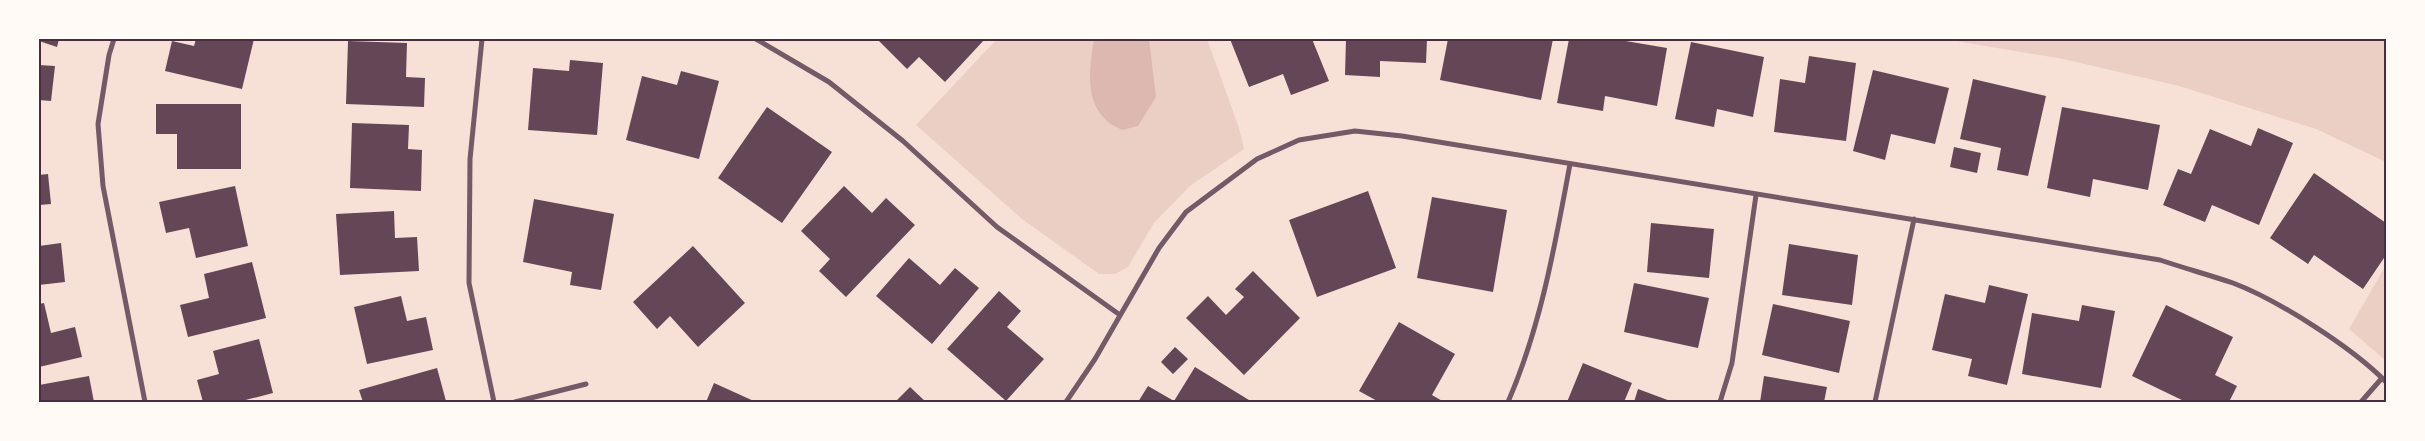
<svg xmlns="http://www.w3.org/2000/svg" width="2425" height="441" viewBox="0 0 2425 441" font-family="'Open Sans',sans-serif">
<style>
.green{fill:#ebcfc5}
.water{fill:#dcb8b0}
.building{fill:#644757}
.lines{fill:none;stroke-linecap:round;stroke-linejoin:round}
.minor{stroke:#755966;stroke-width:5}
.neatline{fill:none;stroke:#4a2c40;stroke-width:2}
</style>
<rect width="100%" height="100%" fill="#f7e1d7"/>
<!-- green -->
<path class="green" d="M 997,39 L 1207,39 L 1239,128 L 1244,149 L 1190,186 L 1154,223 L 1128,267 L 1115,274 L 1099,274 L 1022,219 L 916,125 Z
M 1944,39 L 2386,39 L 2386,162 L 2316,129 L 2179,86 L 2063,59 Z
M 2386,265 L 2386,361 L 2349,329 Z"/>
<!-- water -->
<path class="water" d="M 1094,39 L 1149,39 L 1156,97 L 1138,126 L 1122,130 C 1117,127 1109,124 1105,119 C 1084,99 1090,64 1094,39 Z"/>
<!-- building -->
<path class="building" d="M 39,39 L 59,39 L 57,47 L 39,41 Z
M 196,39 L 254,39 L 242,89 L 165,71 L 172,41 L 194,46 Z
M 881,39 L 985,39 L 945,82 L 919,57 L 907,69 L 879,41 Z
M 1230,39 L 1312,39 L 1329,81 L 1291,95 L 1283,74 L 1249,87 Z
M 1346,39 L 1427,39 L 1426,63 L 1380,61 L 1380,77 L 1345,75 Z
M 1448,39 L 1553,39 L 1541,100 L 1440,80 Z
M 1569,39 L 1614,39 L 1667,48 L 1657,106 L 1605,96 L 1603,111 L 1557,103 Z
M 348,41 L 407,43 L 406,77 L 425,78 L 424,107 L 346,104 Z
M 1691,42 L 1764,57 L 1753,117 L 1717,109 L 1714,127 L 1675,119 Z
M 1809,56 L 1856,63 L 1846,141 L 1774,132 L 1780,79 L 1805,83 Z
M 570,60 L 603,63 L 597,135 L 528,130 L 533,68 L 569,71 Z
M 39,65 L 55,66 L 51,101 L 39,100 Z
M 1873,70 L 1949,88 L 1935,144 L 1891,134 L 1885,160 L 1853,151 Z
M 681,71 L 719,81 L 699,159 L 626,140 L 642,76 L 677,85 Z
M 1973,79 L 2046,96 L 2028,176 L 1997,170 L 2001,148 L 1960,139 Z
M 156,104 L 241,104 L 241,169 L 177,169 L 177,134 L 156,134 Z
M 767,107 L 832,152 L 782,223 L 718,178 Z
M 2062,107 L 2160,125 L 2148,190 L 2093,179 L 2090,197 L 2047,188 Z
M 352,123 L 409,125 L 408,149 L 422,150 L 421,191 L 350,188 Z
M 2258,128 L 2293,143 L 2259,225 L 2212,205 L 2205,222 L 2163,205 L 2178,169 L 2191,174 L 2210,129 L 2251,146 Z
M 1954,147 L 1981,153 L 1977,173 L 1950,167 Z
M 2314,173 L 2386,223 L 2386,255 L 2363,289 L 2314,255 L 2308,264 L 2270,238 Z
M 48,174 L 51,204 L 39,205 L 39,175 Z
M 235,186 L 248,246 L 196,258 L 189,228 L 166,233 L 159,202 Z
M 844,186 L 872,213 L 886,198 L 915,225 L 846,297 L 819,271 L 830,259 L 801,231 Z
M 1368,191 L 1396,268 L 1317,297 L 1289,220 Z
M 1432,197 L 1507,210 L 1493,292 L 1417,278 Z
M 534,199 L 614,214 L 601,290 L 570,285 L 572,272 L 523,262 Z
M 394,211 L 395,238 L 417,237 L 419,271 L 340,275 L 336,214 Z
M 1651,223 L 1714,229 L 1709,278 L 1647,272 Z
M 61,243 L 65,282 L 39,285 L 39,246 Z
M 1789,244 L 1858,255 L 1852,305 L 1782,295 Z
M 693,246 L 745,303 L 698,347 L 670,316 L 657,329 L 633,302 Z
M 909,258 L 940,285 L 955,268 L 979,288 L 932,344 L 876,296 Z
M 252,262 L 266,318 L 188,337 L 180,305 L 209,298 L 204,274 Z
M 1253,271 L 1300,318 L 1244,375 L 1186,318 L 1208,296 L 1226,315 L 1244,297 L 1235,289 Z
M 1634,283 L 1709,298 L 1698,348 L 1624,332 Z
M 1989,285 L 2028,294 L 2007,385 L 1968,376 L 1972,359 L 1932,350 L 1945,294 L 1985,303 Z
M 999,291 L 1021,311 L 1007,327 L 1044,359 L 1006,401 L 947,349 Z
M 401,296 L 407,321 L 426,317 L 433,350 L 367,364 L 354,307 Z
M 44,303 L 51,333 L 75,327 L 82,357 L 39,367 L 39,304 Z
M 1773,304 L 1850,321 L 1839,373 L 1762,355 Z
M 2082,305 L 2115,311 L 2101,388 L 2022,374 L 2032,313 L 2079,321 Z
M 2166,305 L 2233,337 L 2215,375 L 2237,386 L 2229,402 L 2186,402 L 2132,376 Z
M 1399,322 L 1455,354 L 1432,395 L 1444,402 L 1379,402 L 1359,391 Z
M 259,339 L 273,393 L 238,402 L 203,402 L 197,380 L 219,374 L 213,351 Z
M 1175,347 L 1188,359 L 1173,374 L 1161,362 Z
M 1583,363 L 1632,383 L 1624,402 L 1567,402 Z
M 1195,367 L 1249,400 L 1247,402 L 1138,402 L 1148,386 L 1174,401 Z
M 437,368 L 446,401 L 363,402 L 359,390 Z
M 89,376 L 94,402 L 39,402 L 39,385 Z
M 1764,376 L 1827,387 L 1824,402 L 1760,402 Z
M 714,383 L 756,402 L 706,402 Z
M 910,387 L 926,402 L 895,402 Z
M 1638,389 L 1673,402 L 1634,402 Z"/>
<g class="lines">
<!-- minor -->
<path class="minor" d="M 114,39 L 109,55 L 98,124 L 103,186 L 145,402
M 482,39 L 470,159 L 469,283 L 494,402
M 756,39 L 829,82 L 903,141 L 997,227 L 1120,315
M 515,402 L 586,384
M 1066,402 L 1095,359 L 1159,248 L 1186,212 L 1257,159 L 1299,140 L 1355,131 L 1402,136 L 2160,260 C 2184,268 2209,275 2233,283 C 2278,300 2353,348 2386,382
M 1508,402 C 1541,326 1555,245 1570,164
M 1720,402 L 1732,363 L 1756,195
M 1875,402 L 1914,219
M 2361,402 L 2382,378"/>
</g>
<!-- border -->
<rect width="2425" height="441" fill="none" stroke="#fffaf5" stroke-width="80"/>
<rect x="40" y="40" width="2345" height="361" class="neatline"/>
</svg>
